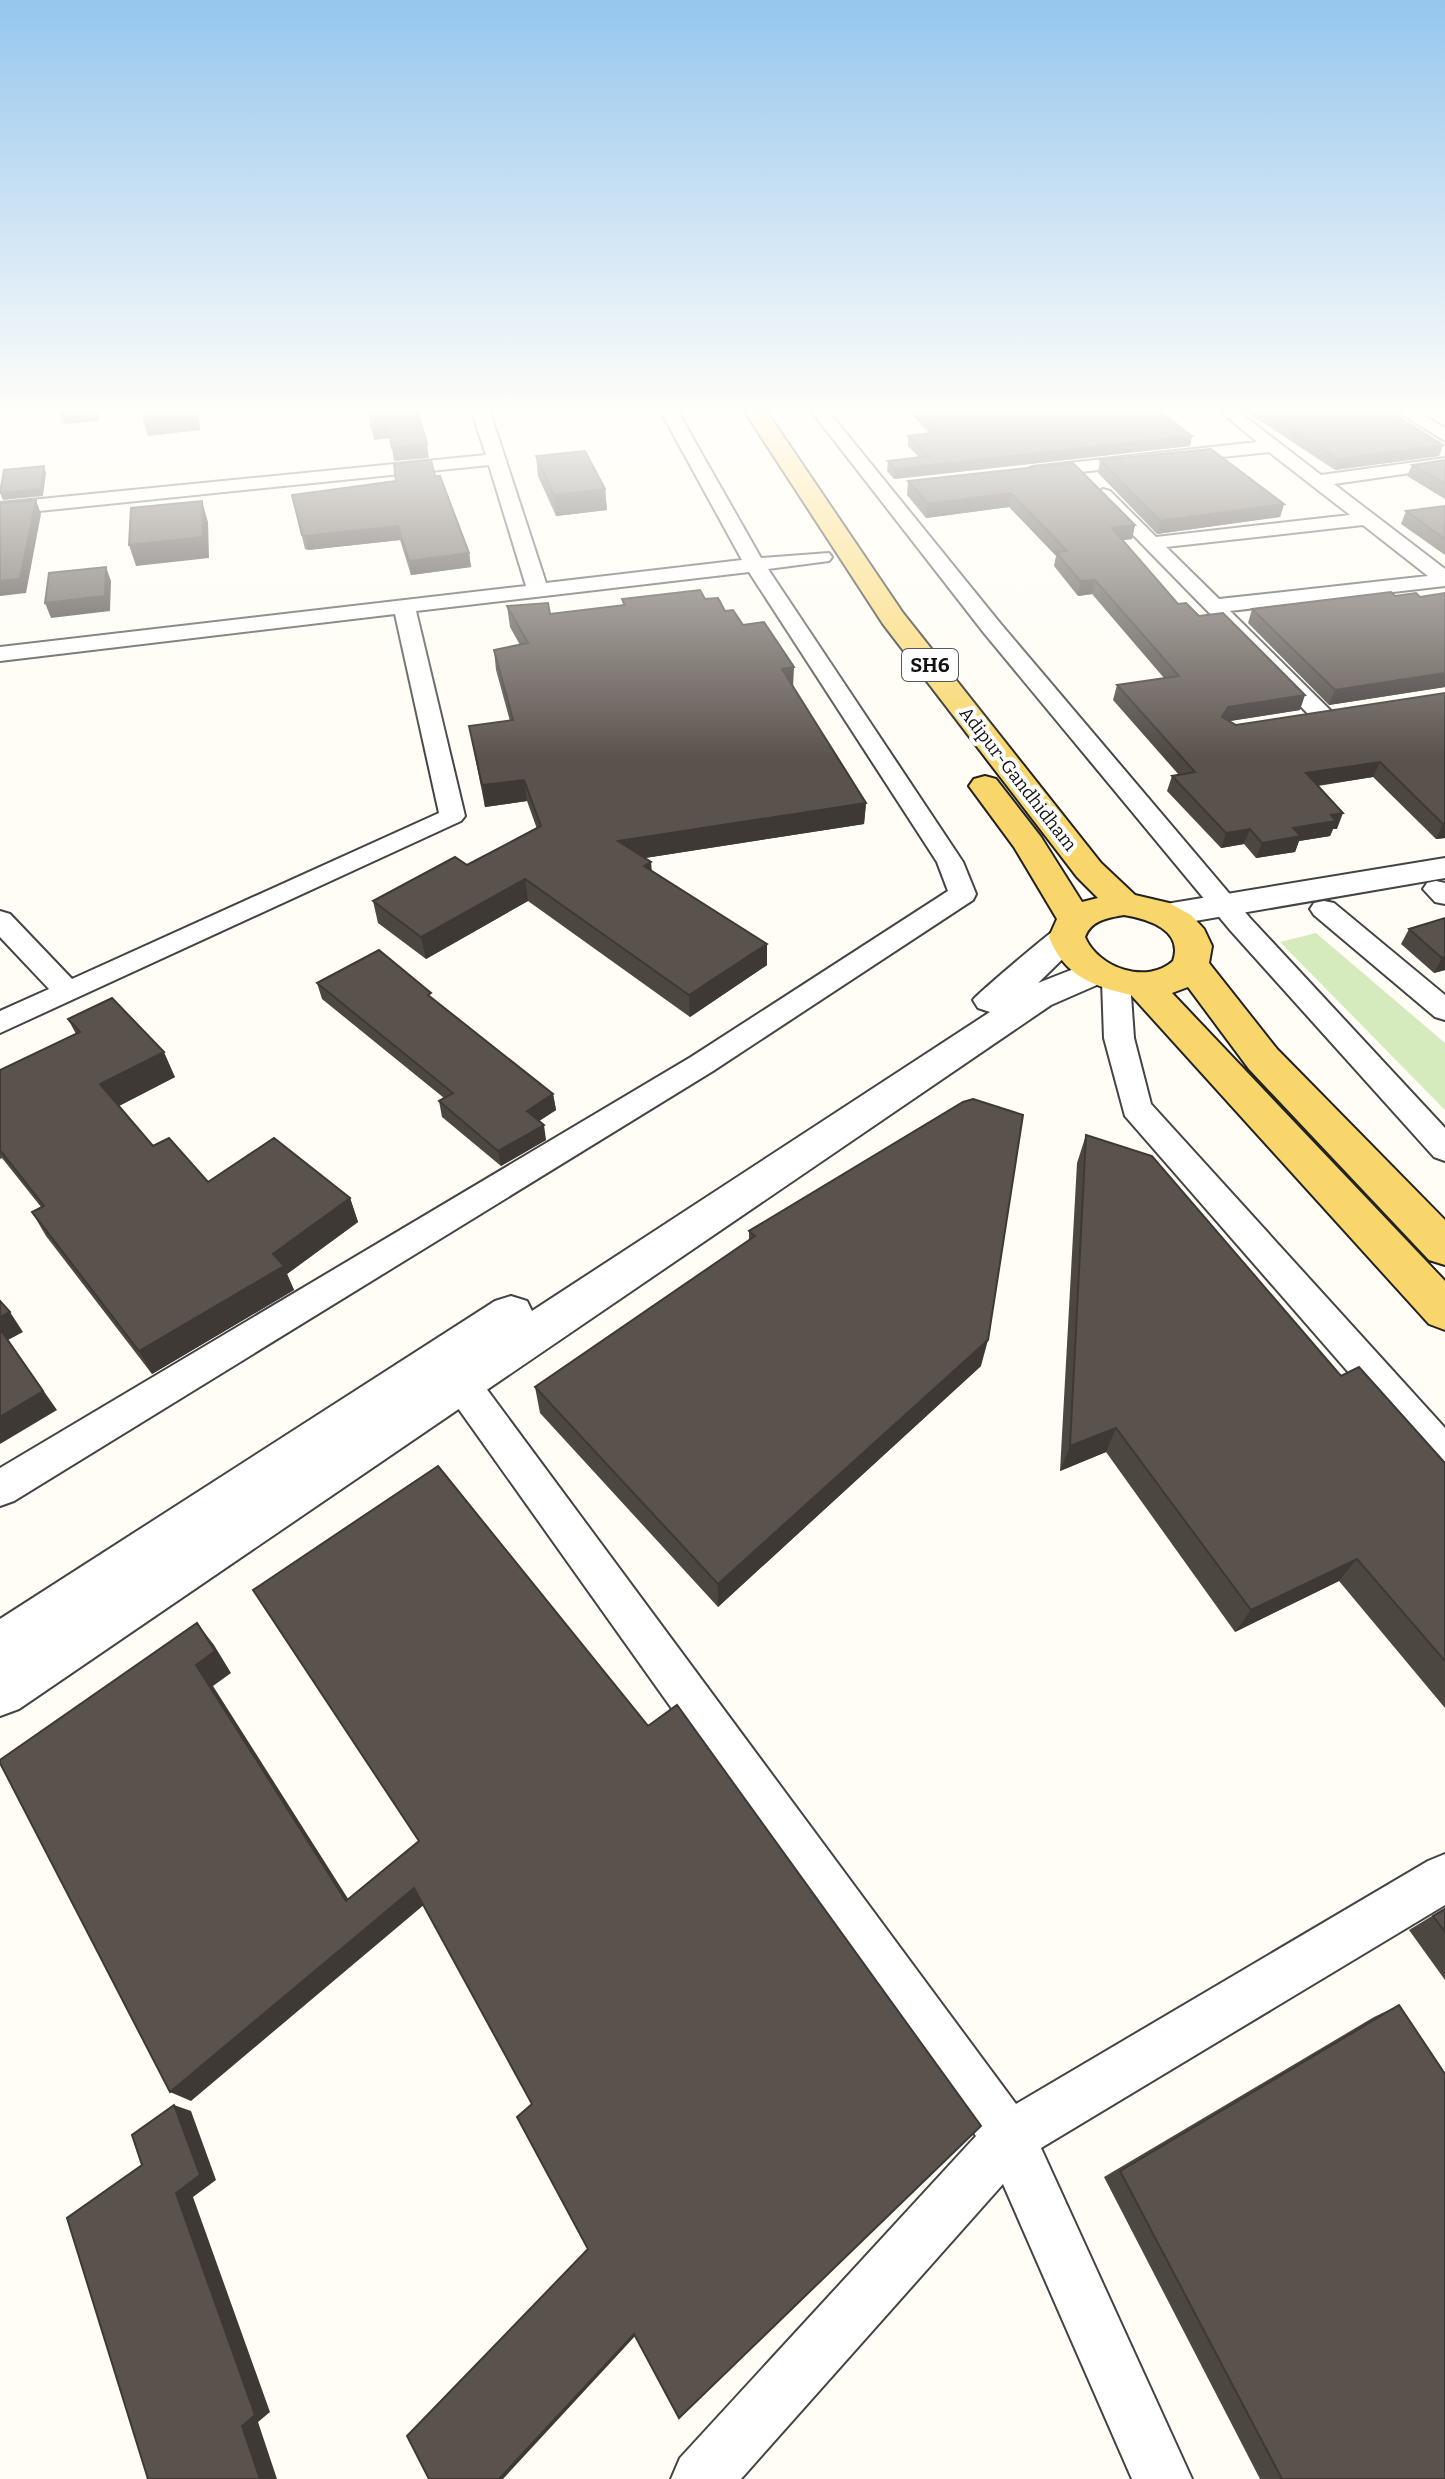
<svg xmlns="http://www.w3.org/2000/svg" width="1445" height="2479" viewBox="0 0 1445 2479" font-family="Bitter,serif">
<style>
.green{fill:#d5ebbd}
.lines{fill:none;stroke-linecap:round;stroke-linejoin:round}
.minor-casing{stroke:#444;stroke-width:4}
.tertiary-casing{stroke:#444;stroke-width:4}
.primary-casing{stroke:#222;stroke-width:4}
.minor{fill:#fff;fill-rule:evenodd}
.tertiary{fill:#fff;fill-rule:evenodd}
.primary{fill:#f9d66b;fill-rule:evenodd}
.wall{fill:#4d4742}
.shaded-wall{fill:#3f3936}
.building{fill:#5a524d;stroke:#3f3936;stroke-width:2}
.labels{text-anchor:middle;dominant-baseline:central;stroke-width:8;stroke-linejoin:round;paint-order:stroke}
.far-street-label{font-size:18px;fill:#111;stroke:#fff}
.shield{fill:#fff;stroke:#585858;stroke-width:2}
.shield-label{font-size:20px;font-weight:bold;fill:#111}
</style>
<rect width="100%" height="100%" fill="#fffdf5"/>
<!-- green -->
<path class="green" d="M 1316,933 L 1445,1043 L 1445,1110 L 1280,942 Z"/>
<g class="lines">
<defs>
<path id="minor" d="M 472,412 L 490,412 L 546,583 L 742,560 L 661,412 L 678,412 L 761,558 L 829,553 L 832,557 L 829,561 L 768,569 L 963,862 L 976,894 L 973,900 L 713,1071 L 14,1501 L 0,1506 L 0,1468 L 691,1057 L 948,891 L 937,862 L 749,572 L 416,611 L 465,816 L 461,821 L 0,1033 L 0,1011 L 49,989 L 0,937 L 0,911 L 10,914 L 72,979 L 439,813 L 395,614 L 0,661 L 0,647 L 526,586 L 489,465 L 0,515 L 0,503 L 486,455 Z
M 812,412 L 829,412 L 1000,623 L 1250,918 L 1445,1128 L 1445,1161 L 1434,1157 L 1230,930 L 984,633 Z
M 1221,412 L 1239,412 L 1321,475 L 1445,458 L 1445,468 L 1334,484 L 1445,569 L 1445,586 L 1230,611 L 1331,711 L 1335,716 L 1331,721 L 1315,721 L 1094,495 L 1103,489 L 1110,491 L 1156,537 L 1350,515 L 1269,452 L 1032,477 L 1023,472 L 1032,467 L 1257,442 ZM 1363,525 L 1428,576 L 1219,599 L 1166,547 Z
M 1398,412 L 1418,412 L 1445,428 L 1445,441 Z
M 1436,881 L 1445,883 L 1445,904 L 1435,902 L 1423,889 L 1427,883 Z
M 1324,901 L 1334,903 L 1445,995 L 1445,1020 L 1435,1017 L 1314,915 L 1310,909 L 1314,903 Z
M 1116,972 L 1126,974 L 1130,981 L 1134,1038 L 1151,1104 L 1445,1428 L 1445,1472 L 1431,1467 L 1125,1116 L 1104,1038 L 1102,981 L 1106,974 Z
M 461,1367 L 474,1372 L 1016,2104 L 1428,1861 L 1445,1854 L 1445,1905 L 1041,2148 L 1192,2479 L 1132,2479 L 1003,2184 L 741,2479 L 671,2479 L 680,2458 L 976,2136 L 448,1394 L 443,1383 L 448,1372 Z"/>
<path id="tertiary" d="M 1445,858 L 1445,878 L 1166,926 L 1154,922 L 1149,915 L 1154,908 L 1166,904 Z
M 1067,927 L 1079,930 L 1084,938 L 1038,983 L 1094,961 L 1106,965 L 1112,973 L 1106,981 L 1051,1005 L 19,1709 L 0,1716 L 0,1619 L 495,1301 L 511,1296 L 527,1301 L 532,1311 L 990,1012 L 978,1008 L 973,1000 C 976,995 1048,934 1055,930 C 1058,928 1063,928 1067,927 Z"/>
<path id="primary" d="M 745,412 L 767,412 L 903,613 L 1101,863 L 1135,895 L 1169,903 L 1191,915 L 1204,929 L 1212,946 L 1209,963 L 1277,1049 L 1445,1220 L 1445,1265 L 1429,1260 L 1249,1069 L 1188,987 L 1172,993 L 1445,1281 L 1445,1330 L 1429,1324 L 1131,995 C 1093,986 1064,976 1049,937 L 1057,919 L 1014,847 L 969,786 L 974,779 L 985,776 L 996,779 L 1041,837 L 1082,902 L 1098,898 L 1077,877 L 883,624 ZM 1124,915 C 1148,919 1184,930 1173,961 C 1147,985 1098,968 1085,937 C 1091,920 1108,918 1124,915 Z"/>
</defs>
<!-- minor casing -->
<use href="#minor" class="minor-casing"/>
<!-- tertiary casing -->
<use href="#tertiary" class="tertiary-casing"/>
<!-- primary casing -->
<use href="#primary" class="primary-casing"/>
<!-- minor -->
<use href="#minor" class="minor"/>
<!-- tertiary -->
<use href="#tertiary" class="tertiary"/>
<!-- primary -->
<use href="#primary" class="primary"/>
</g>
<!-- wall -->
<path class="wall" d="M 910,412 L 1161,412 L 1192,436 L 1190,446 L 894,479 L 887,471 L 888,461 L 919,457 L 908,446 L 908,436 L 929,433 Z
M 1247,412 L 1390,412 L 1443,445 L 1439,456 L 1335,470 Z
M 536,456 L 605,489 L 607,510 L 556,516 L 538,476 Z
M 1100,460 L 1284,504 L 1280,517 L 1157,534 L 1098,473 Z
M 1445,460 L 1445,499 L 1407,476 L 1412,465 Z
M 1073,463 L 1135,525 L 1132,539 L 1122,540 L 1178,604 L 1199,616 L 1300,710 L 1229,721 L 1236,725 L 1445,693 L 1445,838 L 1436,839 L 1373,777 L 1318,786 L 1337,829 L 1333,829 L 1330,836 L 1299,841 L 1295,852 L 1256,858 L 1244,844 L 1221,848 L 1167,791 L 1172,776 L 1179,775 L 1113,700 L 1117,685 L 1164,678 L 1092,594 L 1078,596 L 1054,566 L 1056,556 L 1009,507 L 926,518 L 907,495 L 908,481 Z
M 435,476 L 469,553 L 471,567 L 411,575 L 400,540 L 308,550 L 305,549 L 292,495 Z
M 1445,506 L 1445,555 L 1401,524 L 1406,511 Z
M 1445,593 L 1445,687 L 1329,705 L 1248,623 L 1252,609 L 1395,596 L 1420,597 Z
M 622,599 L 705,599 L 725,611 L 743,625 L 793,686 L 866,803 L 864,824 L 645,858 L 652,871 L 767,965 L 690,1017 L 528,901 L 426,959 L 378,923 L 373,901 L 467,865 L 537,829 L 527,801 L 485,807 L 469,726 L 510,721 L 496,670 L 494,650 L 520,645 L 510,627 L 507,606 L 550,614 L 623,605 Z
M 1445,918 L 1445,970 L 1434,973 L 1401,944 L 1409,929 Z
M 317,983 L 433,999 L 553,1094 L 556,1110 L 539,1121 L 546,1140 L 501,1166 L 442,1117 L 439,1101 L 444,1098 L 322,999 Z
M 68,1019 L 175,1077 L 119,1106 L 153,1146 L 208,1182 L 350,1198 L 358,1222 L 287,1274 L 294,1290 L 152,1374 L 46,1236 L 32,1212 L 41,1207 L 2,1158 L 0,1159 L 0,1070 L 76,1034 Z
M 1086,1135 L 1341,1376 L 1445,1463 L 1445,1708 L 1339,1581 L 1235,1632 L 1106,1452 L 1060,1471 L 1077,1163 Z
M 749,1231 L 981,1366 L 718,1607 L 540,1413 L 535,1387 L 749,1240 Z
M 1445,1908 L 1445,1980 L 1409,1930 Z
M 1399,2005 L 1445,2479 L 1260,2479 L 1104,2177 L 1374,2017 Z"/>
<!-- shaded-wall -->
<path class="shaded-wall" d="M 59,412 L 99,412 L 98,421 L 64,424 Z
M 196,412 L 199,412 L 200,430 L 148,436 L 144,422 Z
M 388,425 L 391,438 L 374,440 L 371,426 Z
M 1192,436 L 1190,446 L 894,479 L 895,469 Z
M 427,444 L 429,458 L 394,461 L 392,448 Z
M 1443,445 L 1439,456 L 1335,470 L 1338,459 Z
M 44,466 L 46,473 L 43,496 L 3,500 L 0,493 Z
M 605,489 L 607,510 L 556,516 L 554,495 Z
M 1011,493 L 1009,507 L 926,518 L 928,504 Z
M 36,500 L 41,514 L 26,593 L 0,596 L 0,581 Z
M 202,501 L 208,522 L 209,558 L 136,566 L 129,545 Z
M 1284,504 L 1280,517 L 1157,534 L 1160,521 Z
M 1135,525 L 1132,539 L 1109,542 L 1112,528 Z
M 398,526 L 400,540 L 308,550 L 305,536 Z
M 469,553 L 471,567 L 411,575 L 409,561 Z
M 106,567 L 111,581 L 110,611 L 51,618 L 45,603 Z
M 1095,580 L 1092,594 L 1078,596 L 1080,581 Z
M 794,667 L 793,688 L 782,669 Z
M 1445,673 L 1445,687 L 1329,705 L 1335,690 Z
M 1305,695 L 1300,710 L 1224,722 L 1222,717 L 1228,707 Z
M 1380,762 L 1373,777 L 1300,788 L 1306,773 Z
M 524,780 L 527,801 L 485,807 L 482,785 Z
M 866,803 L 864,824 L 619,862 L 618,841 Z
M 1343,813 L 1337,829 L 1333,829 L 1330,836 L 1299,841 L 1295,852 L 1256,858 L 1262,843 L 1293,828 L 1331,815 Z
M 1443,824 L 1445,824 L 1445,838 L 1436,839 Z
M 1250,829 L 1244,844 L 1221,848 L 1226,833 Z
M 651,862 L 653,883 L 644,866 Z
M 525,879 L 528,901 L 426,959 L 421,937 Z
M 767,944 L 767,965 L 690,1017 L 689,995 Z
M 1445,957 L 1445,970 L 1434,973 L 1442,958 Z
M 164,1052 L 175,1077 L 113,1109 L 100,1084 Z
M 553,1094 L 556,1110 L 530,1127 L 527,1111 Z
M 544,1125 L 546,1140 L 501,1166 L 498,1151 Z
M 350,1198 L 358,1222 L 287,1274 L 294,1290 L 152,1374 L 139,1351 Z
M 0,1300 L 8,1313 L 10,1312 L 23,1332 L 8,1340 L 57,1410 L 0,1444 Z
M 988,1340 L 981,1366 L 718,1607 L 718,1584 Z
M 1116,1428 L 1106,1452 L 1060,1471 L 1070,1446 Z
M 1357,1559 L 1339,1581 L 1235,1632 L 1251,1610 Z
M 197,1623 L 214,1645 L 231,1673 L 213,1686 L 359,1916 L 346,1901 L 196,1665 Z
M 414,1888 L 425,1904 L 191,2101 L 170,2092 Z
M 174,2105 L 191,2111 L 216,2180 L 193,2197 L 270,2412 L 258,2422 L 277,2479 L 260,2479 L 242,2426 L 176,2193 Z
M 634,2334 L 637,2334 L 503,2479 L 499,2479 Z"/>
<!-- building -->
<path class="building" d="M 144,412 L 196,412 L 197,417 L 144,422 Z
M 369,412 L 418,412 L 427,444 L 392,448 L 388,425 L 371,426 Z
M 920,412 L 1161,412 L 1192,436 L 895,469 L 888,461 L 929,456 L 908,436 L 938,432 Z
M 1266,412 L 1390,412 L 1443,445 L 1338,459 Z
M 1211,449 L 1284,504 L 1160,521 L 1100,460 Z
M 585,451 L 605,489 L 554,495 L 536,456 Z
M 431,460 L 435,476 L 440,476 L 469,553 L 409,561 L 398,526 L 305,536 L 302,535 L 292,495 L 396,481 L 394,464 Z
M 1445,460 L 1445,484 L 1412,465 Z
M 1073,463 L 1135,525 L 1112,528 L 1178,604 L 1186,603 L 1199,616 L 1223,613 L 1305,695 L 1228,707 L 1222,717 L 1236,725 L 1445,693 L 1445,824 L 1443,824 L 1380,762 L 1306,773 L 1343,813 L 1331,815 L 1336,821 L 1293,828 L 1301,836 L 1262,843 L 1250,829 L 1226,833 L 1172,776 L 1195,772 L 1117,685 L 1179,676 L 1095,580 L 1080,581 L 1056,552 L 1067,551 L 1011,493 L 928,504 L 908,481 Z
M 44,466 L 41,489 L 0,493 L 4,470 Z
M 36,500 L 20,579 L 0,581 L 0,503 Z
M 202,501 L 203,537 L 129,545 L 131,508 Z
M 1445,506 L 1445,539 L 1406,511 Z
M 106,567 L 105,596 L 45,603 L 49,573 Z
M 700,590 L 705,599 L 718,598 L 725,611 L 733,610 L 743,625 L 764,622 L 794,667 L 782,669 L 866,803 L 618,841 L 651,862 L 644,866 L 767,944 L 689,995 L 525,879 L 421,937 L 373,901 L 455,857 L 467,865 L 541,826 L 524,780 L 482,785 L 469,726 L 513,720 L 494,650 L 528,643 L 507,606 L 548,603 L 550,614 L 625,605 L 622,599 Z
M 1391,592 L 1395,596 L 1416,593 L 1420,597 L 1445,593 L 1445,673 L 1335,690 L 1252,609 Z
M 1445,918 L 1445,957 L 1442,958 L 1409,929 Z
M 379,950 L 431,993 L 428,995 L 553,1094 L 527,1111 L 544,1125 L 498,1151 L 439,1101 L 453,1093 L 317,983 Z
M 112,998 L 164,1052 L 100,1084 L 153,1146 L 169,1138 L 208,1182 L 274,1138 L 350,1198 L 273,1254 L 284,1266 L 139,1351 L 32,1212 L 44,1206 L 0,1150 L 0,1070 L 80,1032 L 68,1019 Z
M 973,1099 L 1023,1115 L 988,1340 L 718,1584 L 535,1387 L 755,1236 L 749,1231 L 963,1102 Z
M 1086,1135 L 1152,1156 L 1341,1376 L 1359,1367 L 1445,1463 L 1445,1661 L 1357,1559 L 1251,1610 L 1116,1428 L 1070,1446 Z
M 0,1301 L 10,1312 L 0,1317 Z
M 0,1329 L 43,1391 L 0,1417 Z
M 438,1466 L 648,1726 L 677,1705 L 981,2126 L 679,2418 L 634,2334 L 499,2479 L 429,2479 L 407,2436 L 588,2249 L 517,2117 L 532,2104 L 414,1888 L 170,2092 L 0,1763 L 0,1760 L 197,1623 L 215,1651 L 196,1665 L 346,1901 L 419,1841 L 253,1590 Z
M 1445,1909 L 1445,1932 L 1433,1916 Z
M 1399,2005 L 1445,2074 L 1445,2479 L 1282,2479 L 1120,2171 Z
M 174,2105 L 200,2175 L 176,2193 L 255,2415 L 242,2426 L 260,2479 L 148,2479 L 67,2218 L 142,2165 L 132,2135 Z"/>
<!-- sky -->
<linearGradient id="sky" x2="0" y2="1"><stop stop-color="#95c6ee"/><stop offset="0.54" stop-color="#fffefa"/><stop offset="1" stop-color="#fffefa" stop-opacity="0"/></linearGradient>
<rect width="1445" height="759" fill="url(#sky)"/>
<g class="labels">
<!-- far-street labels -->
<g class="far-street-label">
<text transform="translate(1018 779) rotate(52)">Adipur-Gandhidham</text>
</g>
<!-- shield labels -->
<rect class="shield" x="902" y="649" width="56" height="32" rx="6"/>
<g class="shield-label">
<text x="930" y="665">SH6</text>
</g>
</g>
</svg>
